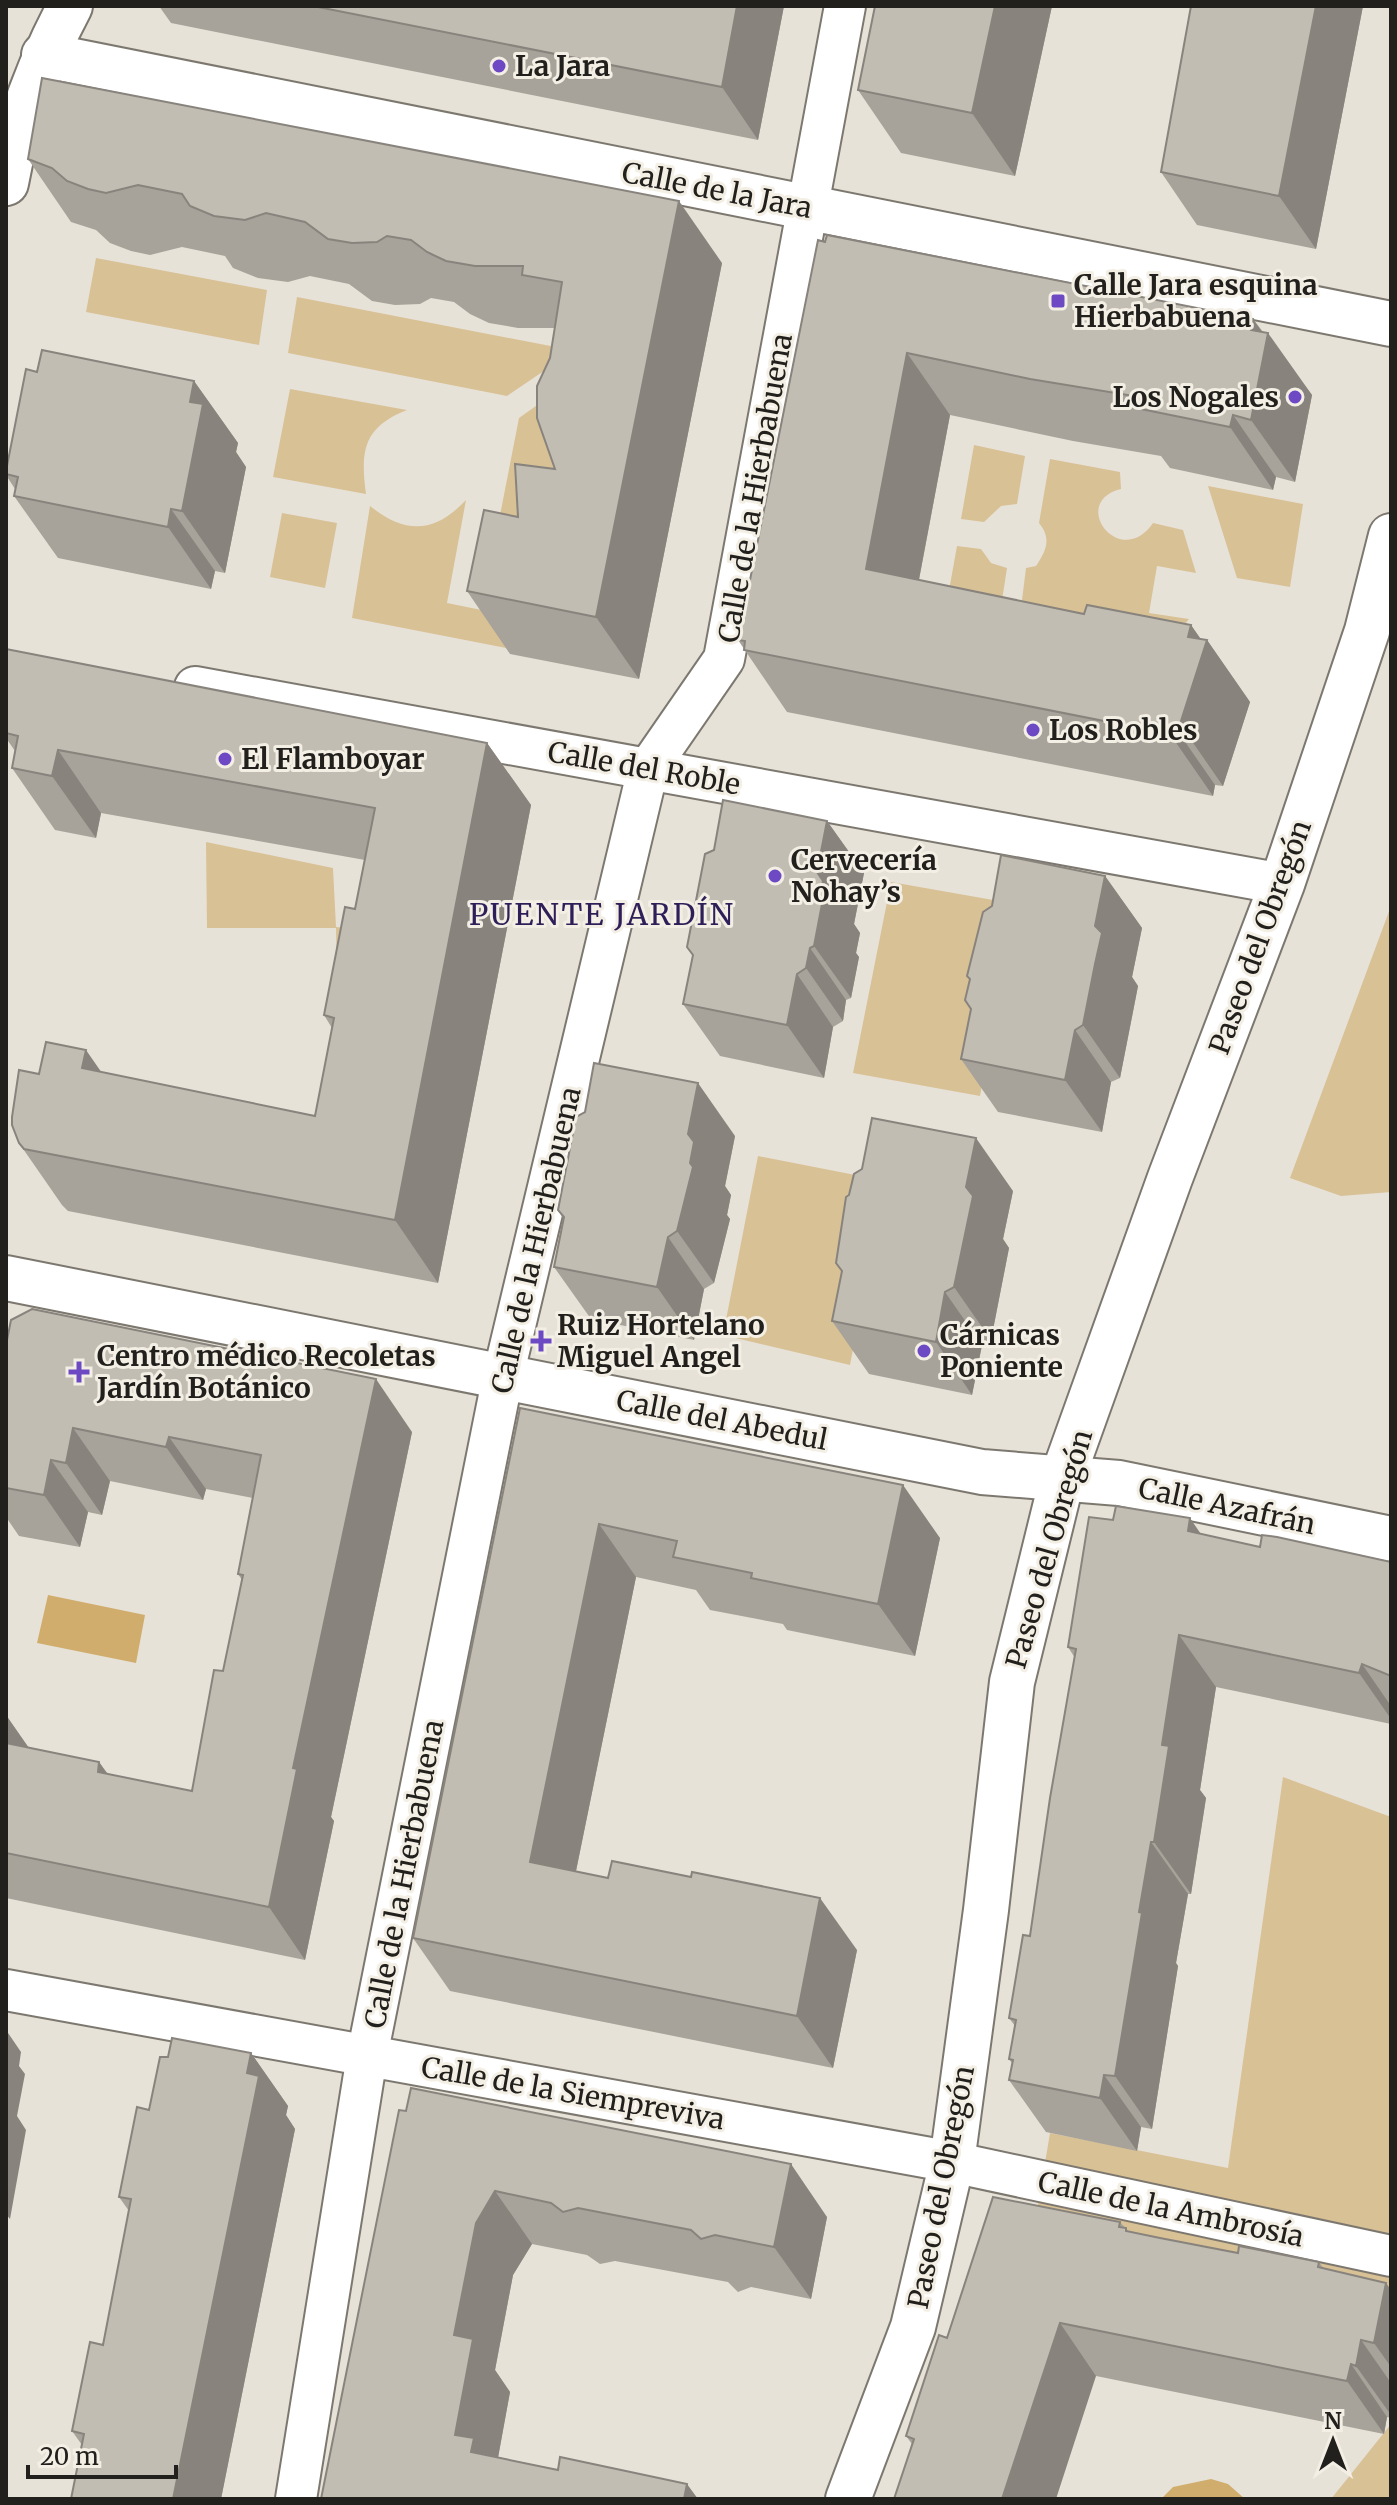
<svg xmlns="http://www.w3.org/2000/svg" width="1397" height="2505" viewBox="0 0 1397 2505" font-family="Merriweather,serif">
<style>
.green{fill:#d9c196}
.water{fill:#d0ad6c}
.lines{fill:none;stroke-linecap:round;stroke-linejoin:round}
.pedestrian-casing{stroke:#7d786f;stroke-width:44}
.minor-casing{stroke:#7d786f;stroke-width:48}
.tertiary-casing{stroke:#7d786f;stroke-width:48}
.pedestrian{stroke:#fff;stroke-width:40}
.minor{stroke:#fff;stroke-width:44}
.tertiary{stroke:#fff;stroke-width:44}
.wall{fill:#a7a39a}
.shaded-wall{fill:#88847d}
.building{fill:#c2bdb3;stroke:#88847d;stroke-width:2}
.poi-dot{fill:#6d4ac3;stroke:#f4efe5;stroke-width:3}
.labels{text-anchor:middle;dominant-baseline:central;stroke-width:6;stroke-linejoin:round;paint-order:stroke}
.poi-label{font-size:28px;font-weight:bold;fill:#22201d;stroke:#f4efe5;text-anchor:start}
.street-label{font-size:28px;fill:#22201d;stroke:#f4efe5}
.neighbourhood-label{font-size:30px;letter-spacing:2px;fill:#2f1f59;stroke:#f4efe5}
</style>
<rect width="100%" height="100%" fill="#e7e2d8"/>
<!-- green -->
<path class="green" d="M 96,258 L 267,290 L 259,345 L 86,312 Z
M 297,297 L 561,348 L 560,360 L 507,396 L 288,353 Z
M 571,381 L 546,555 L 494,546 L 519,418 Z
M 290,389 L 407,410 C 364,427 360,450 366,494 L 273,477 Z
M 974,445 L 1025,456 L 1017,504 L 1001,506 L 984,522 L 961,519 Z
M 1050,459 L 1120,472 L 1121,489 C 1068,502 1120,571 1153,523 L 1183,530 L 1196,573 L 1157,566 L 1149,613 L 1189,619 L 1166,648 L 1019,624 L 1026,568 L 1036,566 C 1046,551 1052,539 1039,523 Z
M 1208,486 L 1303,504 L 1290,587 L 1237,578 Z
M 466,500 L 447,603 L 516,617 L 511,649 L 352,618 L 370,506 C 406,535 435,533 466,500 Z
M 282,513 L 337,523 L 325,588 L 270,577 Z
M 957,546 L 981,549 L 991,563 L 1007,568 L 999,620 L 945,613 Z
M 206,842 L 333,868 L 336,927 L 398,932 L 338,1037 L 336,928 L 207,928 Z
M 891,882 L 1016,904 L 980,1096 L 853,1073 Z
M 1391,906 L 1391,1192 L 1341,1196 L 1290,1178 Z
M 758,1156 L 886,1181 L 850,1365 L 723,1335 Z
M 1283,1777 L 1391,1817 L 1391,2322 L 1031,2246 L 1050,2133 L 1228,2168 Z
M 1391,2424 L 1391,2499 L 1331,2499 Z"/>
<!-- water -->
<path class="water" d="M 48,1595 L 145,1615 L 136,1663 L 37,1643 Z
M 1211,2479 L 1228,2484 L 1245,2499 L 1161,2499 L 1173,2487 Z"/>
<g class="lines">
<defs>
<path id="pedestrian" d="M 195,687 L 1282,884
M 6,1990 L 952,2162 L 1391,2256
M 296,2499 L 367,2056 L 503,1376 L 648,769 L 724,659 L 845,6"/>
<path id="minor" d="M 44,55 L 1391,324
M 6,1278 L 982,1472 L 1119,1483 L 1391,1539"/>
<path id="tertiary" d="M 6,183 C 17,121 41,61 70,6
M 848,2499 L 913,2327 L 952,2162 L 986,1910 L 1012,1682 L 1062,1479 L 1170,1178 L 1282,884 L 1367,631 L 1391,536"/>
</defs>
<!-- pedestrian casing -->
<use href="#pedestrian" class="pedestrian-casing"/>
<!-- minor casing -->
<use href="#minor" class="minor-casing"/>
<!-- tertiary casing -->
<use href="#tertiary" class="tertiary-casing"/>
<!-- pedestrian -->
<use href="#pedestrian" class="pedestrian"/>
<!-- minor -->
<use href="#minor" class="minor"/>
<!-- tertiary -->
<use href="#tertiary" class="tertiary"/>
</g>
<!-- wall -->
<path class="wall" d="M 159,6 L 784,6 L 758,140 L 171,23 Z
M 875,6 L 1052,6 L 1015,176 L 901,153 L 858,90 Z
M 1191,6 L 1363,6 L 1316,249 L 1197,225 L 1161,172 Z
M 28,159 L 722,263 L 639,679 L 510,654 L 467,591 L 518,517 L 555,469 L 550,358 L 555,328 L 518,328 L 489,323 L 470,314 L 454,302 L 431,298 L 420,304 L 395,305 L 372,301 L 349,284 L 310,276 L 288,282 L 258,278 L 233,268 L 225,256 L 182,247 L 150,255 L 131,251 L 110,243 L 96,230 L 71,222 Z
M 818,240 L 1253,319 L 1312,395 L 1295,482 L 1276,477 L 1273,490 L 1170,468 L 1161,456 L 1073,441 L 950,415 L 919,580 L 1084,614 L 1191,625 L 1200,639 L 1207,640 L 1250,702 L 1223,786 L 1215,785 L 1213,796 L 787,712 L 738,640 Z
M 37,372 L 194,381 L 238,443 L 236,452 L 246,467 L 225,573 L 215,571 L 211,589 L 58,558 L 14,496 L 15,489 L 6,475 L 6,471 Z
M 6,649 L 487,743 L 531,805 L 438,1283 L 68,1211 L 62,1205 L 19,1143 L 39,1074 L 101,1072 L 315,1116 L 332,1028 L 324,1015 L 355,909 L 365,860 L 101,813 L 96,838 L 55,830 L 12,768 L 15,751 L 6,738 Z
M 827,821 L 864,873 L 854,924 L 860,933 L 856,953 L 859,957 L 851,998 L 846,1000 L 843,1021 L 833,1027 L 824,1078 L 720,1056 L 683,1004 L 693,956 L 687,947 L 714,850 Z
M 1105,876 L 1142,928 L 1132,977 L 1138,986 L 1132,1017 L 1120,1078 L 1111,1082 L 1102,1132 L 998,1112 L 961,1059 L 971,1009 Z
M 735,1136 L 725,1186 L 731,1195 L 727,1215 L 730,1219 L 714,1283 L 704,1289 L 694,1340 L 591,1319 L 554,1267 L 563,1218 L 558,1210 Z
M 1013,1191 L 1003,1239 L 1009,1248 L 991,1340 L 982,1345 L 972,1395 L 869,1374 L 832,1321 Z
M 6,1345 L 412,1432 L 331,1817 L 334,1821 L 305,1960 L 6,1898 L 6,1715 L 28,1748 L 99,1762 L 108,1774 L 192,1791 L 223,1671 L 242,1580 L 238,1574 L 253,1498 L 206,1489 L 203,1500 L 110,1481 L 102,1515 L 88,1512 L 80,1547 L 19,1536 L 6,1517 Z
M 520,1408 L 940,1538 L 915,1656 L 787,1630 L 783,1624 L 710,1610 L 696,1590 L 636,1577 L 576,1871 L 857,1950 L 833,2068 L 450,1991 L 413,1938 Z
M 1200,1534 L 1260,1547 L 1391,1562 L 1391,1724 L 1216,1687 L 1200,1790 L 1206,1798 L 1191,1894 L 1188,1894 L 1176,1963 L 1178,1966 L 1152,2129 L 1141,2127 L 1137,2151 L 1046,2132 L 1009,2080 L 1012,2063 L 1009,2059 L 1015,2026 L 1009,2018 L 1030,1936 L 1075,1658 L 1068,1647 Z
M 251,2053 L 288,2106 L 286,2115 L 295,2129 L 221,2499 L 71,2499 L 82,2445 L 72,2431 L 103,2345 L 129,2211 L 119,2197 L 149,2110 Z
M 399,2110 L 827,2217 L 811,2299 L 751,2287 L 738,2292 L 728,2282 L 615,2261 L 600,2264 L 587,2255 L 532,2244 L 513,2275 L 495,2370 L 510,2392 L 498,2457 L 558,2470 L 687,2484 L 321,2499 Z
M 1120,2222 L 1129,2232 L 1238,2253 L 1319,2262 L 1324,2269 L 1391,2290 L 1391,2418 L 1387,2417 L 1384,2434 L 1096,2376 L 912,2444 L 906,2436 L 947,2338 Z"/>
<!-- shaded-wall -->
<path class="shaded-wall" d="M 737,6 L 784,6 L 758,140 L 722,87 Z
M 995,6 L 1052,6 L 1015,176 L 972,113 Z
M 1316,6 L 1363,6 L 1316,249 L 1279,196 Z
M 679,201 L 722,263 L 639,679 L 596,617 Z
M 1253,319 L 1267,339 L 1268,333 L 1312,395 L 1295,482 L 1251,420 L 1251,330 Z
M 907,353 L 950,415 L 909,632 L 866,569 Z
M 194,381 L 238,443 L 236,452 L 246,467 L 225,573 L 182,511 L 190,402 Z
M 1233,415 L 1276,477 L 1273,490 L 1230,427 Z
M 171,509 L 215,571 L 211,589 L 168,527 Z
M 1191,625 L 1205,645 L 1207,640 L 1250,702 L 1223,786 L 1180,724 L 1188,637 Z
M 1172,723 L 1215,785 L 1213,796 L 1170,734 Z
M 487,743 L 531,805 L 438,1283 L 395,1220 Z
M 58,750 L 101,813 L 96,838 L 52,776 Z
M 827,821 L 864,873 L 854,924 L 860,933 L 856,953 L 859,957 L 851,998 L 814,946 L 817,872 Z
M 1105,876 L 1142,928 L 1132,977 L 1138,986 L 1120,1078 L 1083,1025 L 1095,926 Z
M 810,948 L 846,1000 L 843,1021 L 806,968 Z
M 797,974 L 833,1027 L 824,1078 L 787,1025 Z
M 1075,1030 L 1111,1082 L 1102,1132 L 1065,1080 Z
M 86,1050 L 129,1112 L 82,1068 Z
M 698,1083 L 735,1136 L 725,1186 L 731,1195 L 727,1215 L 730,1219 L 714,1283 L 677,1231 L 690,1163 L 688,1134 Z
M 976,1138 L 1013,1191 L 1003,1239 L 1009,1248 L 991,1340 L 954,1287 L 966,1187 Z
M 668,1237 L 704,1289 L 694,1340 L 657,1287 Z
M 945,1292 L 982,1345 L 972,1395 L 936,1342 Z
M 376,1379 L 412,1432 L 331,1817 L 334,1821 L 305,1960 L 269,1907 L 293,1768 Z
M 73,1428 L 110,1481 L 102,1515 L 66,1463 Z
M 169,1437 L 206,1489 L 203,1500 L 166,1447 Z
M 51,1460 L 88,1512 L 80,1547 L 44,1495 Z
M 903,1485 L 940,1538 L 915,1656 L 878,1604 Z
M 1190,1518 L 1226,1571 L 1188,1531 Z
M 599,1524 L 636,1577 L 567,1915 L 530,1862 Z
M 1179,1635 L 1216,1687 L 1200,1790 L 1206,1798 L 1191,1894 L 1154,1842 L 1162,1745 Z
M 1362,1664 L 1391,1706 L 1391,1719 L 1359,1673 Z
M 6,1715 L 43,1768 L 6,1750 Z
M 99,1762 L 136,1815 L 98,1772 Z
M 1151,1842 L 1188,1894 L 1176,1963 L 1178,1966 L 1152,2129 L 1115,2076 L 1139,1912 Z
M 820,1898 L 857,1950 L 833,2068 L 797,2016 Z
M 6,2030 L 21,2052 L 19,2066 L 25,2074 L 17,2116 L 26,2130 L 10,2219 L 6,2214 Z
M 251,2053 L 288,2106 L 286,2115 L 295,2129 L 221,2499 L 173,2499 Z
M 1104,2075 L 1141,2127 L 1137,2151 L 1100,2098 Z
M 791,2164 L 827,2217 L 811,2299 L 774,2247 Z
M 495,2191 L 532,2244 L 513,2275 L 495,2370 L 510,2392 L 496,2469 L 509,2499 L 455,2435 L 454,2335 L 476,2223 Z
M 1386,2283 L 1391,2290 L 1391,2367 L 1374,2343 Z
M 1060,2323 L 1096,2376 L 1056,2499 L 1002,2499 Z
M 1361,2340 L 1391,2383 L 1391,2415 L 1356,2366 Z
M 1351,2364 L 1387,2417 L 1384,2434 L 1347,2381 Z
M 687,2484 L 698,2499 L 684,2499 Z"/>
<!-- building -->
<path class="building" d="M 313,6 L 737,6 L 722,87 Z
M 875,6 L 995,6 L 972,113 L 858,90 Z
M 1191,6 L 1316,6 L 1279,196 L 1161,172 Z
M 42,78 L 679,201 L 596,617 L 467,591 L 484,510 L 518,517 L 515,464 L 555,469 L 537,418 L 537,386 L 550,358 L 562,282 L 522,275 L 523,266 L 475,266 L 446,261 L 427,252 L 411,240 L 387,236 L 377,242 L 352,243 L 328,239 L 305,222 L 266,213 L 245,220 L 214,216 L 190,206 L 182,194 L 138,185 L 106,193 L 88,189 L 67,181 L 52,168 L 28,159 Z
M 827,235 L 1253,319 L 1251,330 L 1268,333 L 1251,420 L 1233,415 L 1230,427 L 1126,406 L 1128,395 L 1030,379 L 907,353 L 866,569 L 1084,614 L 1087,605 L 1191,625 L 1188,637 L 1207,640 L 1180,724 L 1172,723 L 1170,734 L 744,650 L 745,641 L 738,640 L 818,240 L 825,242 Z
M 42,350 L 194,381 L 190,402 L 203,404 L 182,511 L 171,509 L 168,527 L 14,496 L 18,477 L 6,474 L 6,471 L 26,369 L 37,372 Z
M 6,649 L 487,743 L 395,1220 L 24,1149 L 19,1143 L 12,1125 L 12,1117 L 19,1070 L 39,1074 L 46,1042 L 86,1050 L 82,1068 L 315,1116 L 334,1018 L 324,1015 L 345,907 L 355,909 L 375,808 L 58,750 L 52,776 L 12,768 L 18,736 L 6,733 Z
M 723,800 L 827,821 L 817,872 L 823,881 L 819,901 L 822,904 L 814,946 L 810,948 L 806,968 L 797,974 L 787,1025 L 683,1004 L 693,955 L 687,947 L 705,854 L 714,850 Z
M 1001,855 L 1105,876 L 1095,926 L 1102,933 L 1095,964 L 1083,1025 L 1075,1030 L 1065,1080 L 961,1059 L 971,1009 L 965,1000 L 970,979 L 967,976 L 983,912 L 992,906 Z
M 594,1063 L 698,1083 L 688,1134 L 694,1142 L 690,1163 L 693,1167 L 677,1231 L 668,1237 L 657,1287 L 554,1267 L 564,1217 L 558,1210 L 576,1117 L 585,1112 Z
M 872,1118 L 976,1138 L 966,1187 L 973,1196 L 954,1287 L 945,1292 L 936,1342 L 832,1321 L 842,1271 L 836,1263 L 846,1197 L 849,1195 L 854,1174 L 862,1169 Z
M 32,1309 L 376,1379 L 293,1768 L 297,1769 L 269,1907 L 6,1853 L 6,1743 L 99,1762 L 98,1772 L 192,1791 L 214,1670 L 223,1671 L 243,1575 L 238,1574 L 261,1455 L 169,1437 L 166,1447 L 73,1428 L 66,1463 L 51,1460 L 44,1495 L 6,1488 L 6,1345 L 11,1320 Z
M 520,1408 L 903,1485 L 878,1604 L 751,1578 L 752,1573 L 673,1557 L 677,1541 L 599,1524 L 530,1862 L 608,1878 L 612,1861 L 691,1877 L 692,1872 L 820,1898 L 797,2016 L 413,1938 Z
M 1116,1506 L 1190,1518 L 1188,1531 L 1260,1547 L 1262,1535 L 1277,1537 L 1391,1562 L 1391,1676 L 1362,1664 L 1359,1673 L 1179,1635 L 1162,1745 L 1169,1746 L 1154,1842 L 1151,1842 L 1139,1912 L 1142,1913 L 1115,2076 L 1104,2075 L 1100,2098 L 1009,2080 L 1013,2060 L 1009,2059 L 1016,2020 L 1009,2018 L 1023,1935 L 1030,1936 L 1050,1798 L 1076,1649 L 1068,1647 L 1089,1517 L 1113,1520 Z
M 172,2038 L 251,2053 L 247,2073 L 259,2076 L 173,2499 L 71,2499 L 84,2434 L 72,2431 L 90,2342 L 103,2345 L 131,2199 L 119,2197 L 137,2107 L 149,2110 L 160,2057 L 168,2057 Z
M 411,2088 L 791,2164 L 774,2247 L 715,2235 L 701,2239 L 691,2230 L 578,2208 L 563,2212 L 551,2203 L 495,2191 L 476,2223 L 454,2335 L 473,2339 L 455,2435 L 474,2438 L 471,2452 L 558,2470 L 560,2457 L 687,2484 L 684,2499 L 321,2499 L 399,2110 L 406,2111 Z
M 993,2197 L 1120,2222 L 1119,2227 L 1126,2228 L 1126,2231 L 1160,2238 L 1238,2253 L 1239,2246 L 1319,2262 L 1318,2267 L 1386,2283 L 1374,2343 L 1361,2340 L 1356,2366 L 1351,2364 L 1347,2381 L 1060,2323 L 1002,2499 L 894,2499 L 914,2439 L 906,2436 L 939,2335 L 947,2338 Z"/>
<!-- markers -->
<g class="poi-dot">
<circle cx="499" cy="66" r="8"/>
<rect x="1050" y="293" width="16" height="16" rx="4"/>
<circle cx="1295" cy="397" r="8"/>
<circle cx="1033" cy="730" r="8"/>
<circle cx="225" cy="759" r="8"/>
<circle cx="775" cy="876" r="8"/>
<path d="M537 1329h8v8h8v8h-8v8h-8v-8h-8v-8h8z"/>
<circle cx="924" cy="1351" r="8"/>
<path d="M75 1360h8v8h8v8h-8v8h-8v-8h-8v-8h8z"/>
</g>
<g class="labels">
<!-- poi labels -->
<g class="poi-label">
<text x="515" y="66">La Jara</text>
<text x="1074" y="285">Calle Jara esquina<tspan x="1074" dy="32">Hierbabuena</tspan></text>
<text x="1279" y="397" text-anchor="end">Los Nogales</text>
<text x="1049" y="730">Los Robles</text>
<text x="241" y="759">El Flamboyar</text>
<text x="791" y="860">Cervecería<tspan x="791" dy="32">Nohay’s</tspan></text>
<text x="557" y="1325">Ruiz Hortelano<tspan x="557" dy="32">Miguel Angel</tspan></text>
<text x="940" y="1335">Cárnicas<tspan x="940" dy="32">Poniente</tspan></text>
<text x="97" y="1356">Centro médico Recoletas<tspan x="97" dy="32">Jardín Botánico</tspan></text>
</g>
<!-- street labels -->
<g class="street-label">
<text transform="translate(717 190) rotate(11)">Calle de la Jara</text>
<text transform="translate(755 488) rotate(-80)">Calle de la Hierbabuena</text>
<text transform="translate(644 768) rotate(10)">Calle del Roble</text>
<text transform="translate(1260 937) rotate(-70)">Paseo del Obregón</text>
<text transform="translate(536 1240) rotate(-77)">Calle de la Hierbabuena</text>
<text transform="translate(722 1420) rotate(11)">Calle del Abedul</text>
<text transform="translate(1227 1506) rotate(12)">Calle Azafrán</text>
<text transform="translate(1049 1549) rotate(-74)">Paseo del Obregón</text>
<text transform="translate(404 1874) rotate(-79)">Calle de la Hierbabuena</text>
<text transform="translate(573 2093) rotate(10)">Calle de la Siempreviva</text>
<text transform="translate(941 2187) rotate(-79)">Paseo del Obregón</text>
<text transform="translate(1171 2209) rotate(12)">Calle de la Ambrosía</text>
</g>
<!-- neighbourhood labels -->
<g class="neighbourhood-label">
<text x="602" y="914">PUENTE JARDÍN</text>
</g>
</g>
<!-- border -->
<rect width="1397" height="2505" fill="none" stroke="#22201d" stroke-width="16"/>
<!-- north arrow -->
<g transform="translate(1333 2441)" stroke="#f4efe5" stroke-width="6" paint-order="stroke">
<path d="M0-6L14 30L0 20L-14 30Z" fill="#22201d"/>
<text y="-12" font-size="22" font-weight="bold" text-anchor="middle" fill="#22201d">N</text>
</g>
<!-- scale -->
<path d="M28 2465v12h148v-12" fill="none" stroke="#22201d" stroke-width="4"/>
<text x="40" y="2465" font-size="24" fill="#22201d" stroke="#f4efe5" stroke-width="6" paint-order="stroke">20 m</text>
</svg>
